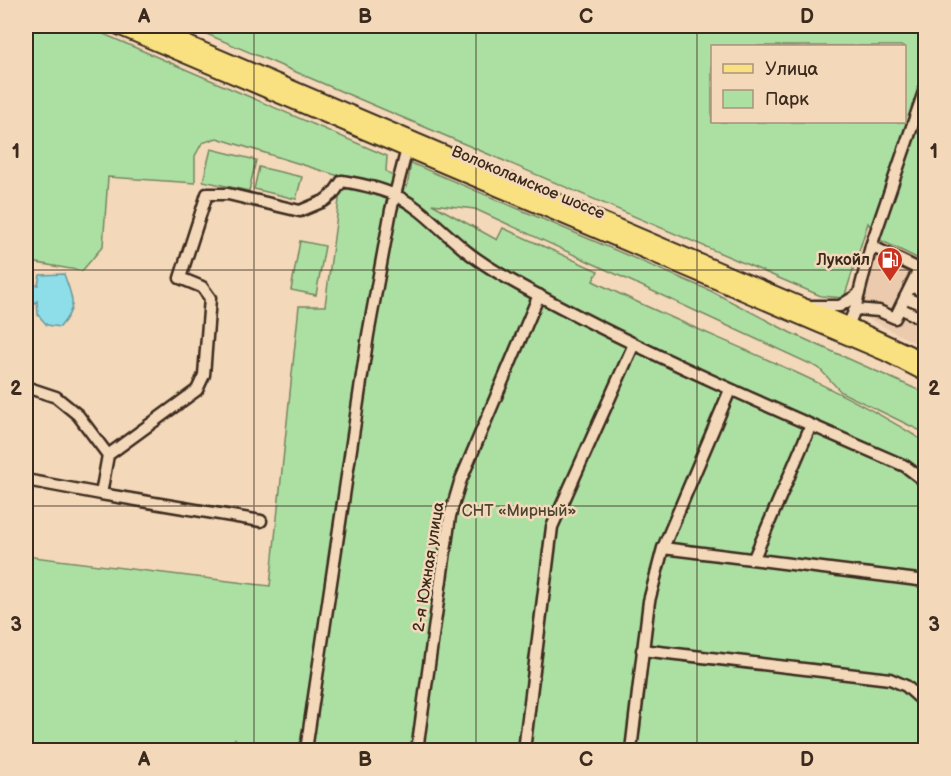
<svg xmlns="http://www.w3.org/2000/svg" width="951" height="776" viewBox="0 0 951 776" font-family="'Balsamiq Sans',sans-serif">
<style>
.built{fill:#ebcaad}
.green{fill:#ace0a3;stroke:#748560;stroke-width:1.5;fill-rule:evenodd}
.water{fill:#8ddee9;stroke:#6c9698;stroke-width:1.5}
.lines{fill:none;stroke-linecap:round;stroke-linejoin:round}
.stream{stroke:#6c9698;stroke-width:3}
.minor-casing{stroke:#3b2a1e;stroke-width:15}
.major-casing{stroke:#3b2a1e;stroke-width:18}
.minor{stroke:#f4d8ba;stroke-width:10}
.major{stroke:#f9e181;stroke-width:14}
.grid{fill:none;stroke:#3b2a1e;stroke-width:1.5;stroke-opacity:0.55}
.labels{text-anchor:middle;dominant-baseline:central;stroke-width:5;stroke-linejoin:round;paint-order:stroke}
.street-label{font-size:16px;fill:#3b2a1e;stroke:#f4d8ba}
.poi-label{font-size:16px;font-weight:bold;fill:#3b2a1e;stroke:#f4d8ba;text-anchor:end}
.park-label{font-size:16px;fill:#4c4532;stroke:#f4d8ba}
.neatline{fill:none;stroke:#3b2a1e;stroke-width:2}
.grid-label{font-size:20px;text-anchor:middle;font-weight:bold;fill:#3b2a1e}
</style>
<rect width="100%" height="100%" fill="#f4d8ba"/>
<filter id="ink" filterUnits="userSpaceOnUse"><feTurbulence type="fractalNoise" baseFrequency=".0167" numOctaves="2"/><feDisplacementMap in="SourceGraphic" scale="12" xChannelSelector="R" yChannelSelector="G"/><feConvolveMatrix kernelMatrix="1 2 1 2 8 2 1 2 1" color-interpolation-filters="sRGB"/></filter>
<g filter="url(#ink)">
<!-- built -->
<path class="built" d="M 880,240 L 925,262 L 925,348 L 859,314 Z"/>
<!-- green -->
<path class="green" d="M 26,26 L 85,26 L 387,156 L 386,171 L 407,187 L 411,163 L 711,291 L 791,333 L 925,393 L 925,433 L 841,392 L 819,368 L 475,209 L 432,204 L 497,240 L 503,228 L 598,271 L 593,281 C 703,336 822,375 925,442 L 925,750 L 26,750 L 26,556 L 270,586 L 299,306 L 325,306 L 342,177 L 217,138 L 202,143 L 195,156 L 195,183 L 108,177 L 103,246 L 82,271 L 26,261 Z
M 188,26 L 925,26 L 925,262 L 880,240 L 868,223 L 844,298 L 821,296 ZM 712,46 L 904,46 L 904,122 L 712,122 Z
M 211,149 L 256,160 L 249,191 L 203,181 Z
M 259,167 L 302,177 L 296,199 L 254,189 Z
M 300,241 L 325,246 L 316,295 L 291,290 Z"/>
<!-- water -->
<path class="water" d="M 64,274 C 72,298 79,305 60,327 L 47,325 L 38,315 L 37,301 L 31,307 L 26,307 L 26,275 L 26,285 L 38,285 L 40,275 Z"/>
<g class="lines">
<!-- stream -->
<path class="stream" d="M 235,750 L 235,739"/>
<defs>
<path id="minor" d="M 871,246 L 925,272
M 911,286 L 926,293
M 905,297 L 926,307
M 810,306 L 840,306 L 859,294
M 900,308 L 926,321
M 855,309 L 879,311 L 895,318 L 919,269
M 846,331 L 855,309 L 871,246 L 926,86
M 26,387 L 56,397 L 78,415 L 108,455 L 197,390 L 204,375 L 210,298 L 202,287 L 180,278 L 207,194 L 228,194 L 300,211 L 324,201 L 333,194 L 342,181 C 411,192 415,208 465,250 C 487,268 513,282 538,295 C 657,359 781,412 905,466 L 926,482
M 108,455 L 101,494 L 261,521
M 26,480 L 101,494
M 663,548 L 926,581
M 754,558 L 811,425
M 642,650 L 890,679 L 906,686 L 926,704
M 306,750 L 368,335 L 391,210 L 408,145
M 417,750 L 450,516 L 460,482 L 539,295
M 524,750 L 552,527 L 634,344
M 631,750 L 649,601 L 663,548 L 730,390"/>
<path id="major" d="M 116,26 L 885,353 L 926,374
M 146,26 L 848,325 L 926,361"/>
</defs>
<!-- minor casing -->
<use href="#minor" class="minor-casing"/>
<!-- major casing -->
<use href="#major" class="major-casing"/>
<!-- minor -->
<use href="#minor" class="minor"/>
<!-- major -->
<use href="#major" class="major"/>
</g>
</g>
<!-- grid -->
<path class="grid" d="M 254,26 L 254,750M 476,26 L 476,750M 697,26 L 697,750M 26,270 L 926,270M 26,506 L 926,506"/>
<!-- icons -->
<defs>
<symbol id="fuel-pin" viewBox="-11 -11 22 30"><path d="M0 17L-7.5 6A9.5 9.5 0 1 1 7.5 6Z" fill="#c8321e" stroke="#f4d8ba"/><path d="M-5.5-6h7V0h2V4h1.3V-2.5L3-4.5l.8-.8L6-3V5H2.5V1h-1V6h-7ZM-4.2-4.7v3.2H.2V-4.7Z" fill="#fff"/></symbol>
</defs>
<g fill-rule="evenodd">
<use href="#fuel-pin" x="875" y="245" width="30" height="40"/>
</g>
<g class="labels">
<!-- street labels -->
<g class="street-label">
<text transform="translate(528 183) rotate(23)">Волоколамское шоссе</text>
<text transform="translate(429 567) rotate(-81)">2-я Южная улица</text>
</g>
<!-- poi labels -->
<g class="poi-label">
<text x="870" y="260">Лукойл</text>
</g>
<!-- park labels -->
<g class="park-label">
<text x="519" y="511">СНТ «Мирный»</text>
</g>
</g>
<!-- margin -->
<rect width="951" height="776" fill="none" stroke="#f4d8ba" stroke-width="66"/>
<!-- legend -->
<rect x="711" y="45" width="195" height="78" fill="#f4d8ba" stroke="#aa927c" stroke-width="1.5"/>
<rect x="723" y="64" width="30" height="9" fill="#f9e181" stroke="#aa927c" stroke-width="1.5"/>
<text x="765" y="75" font-size="18" fill="#3b2a1e">Улица</text>
<rect x="723" y="90" width="30" height="18" fill="#ace0a3" stroke="#aa927c" stroke-width="1.5"/>
<text x="765" y="105" font-size="18" fill="#3b2a1e">Парк</text>
<rect x="33" y="33" width="885" height="710" class="neatline"/>
<g class="grid-label">
<text x="144" y="23">A</text>
<text x="365" y="23">B</text>
<text x="586" y="23">C</text>
<text x="807" y="23">D</text>
<text x="16" y="158">1</text>
<text x="934" y="158">1</text>
<text x="16" y="395">2</text>
<text x="934" y="395">2</text>
<text x="16" y="631">3</text>
<text x="934" y="631">3</text>
<text x="144" y="766">A</text>
<text x="365" y="766">B</text>
<text x="586" y="766">C</text>
<text x="807" y="766">D</text>
</g>
</svg>
